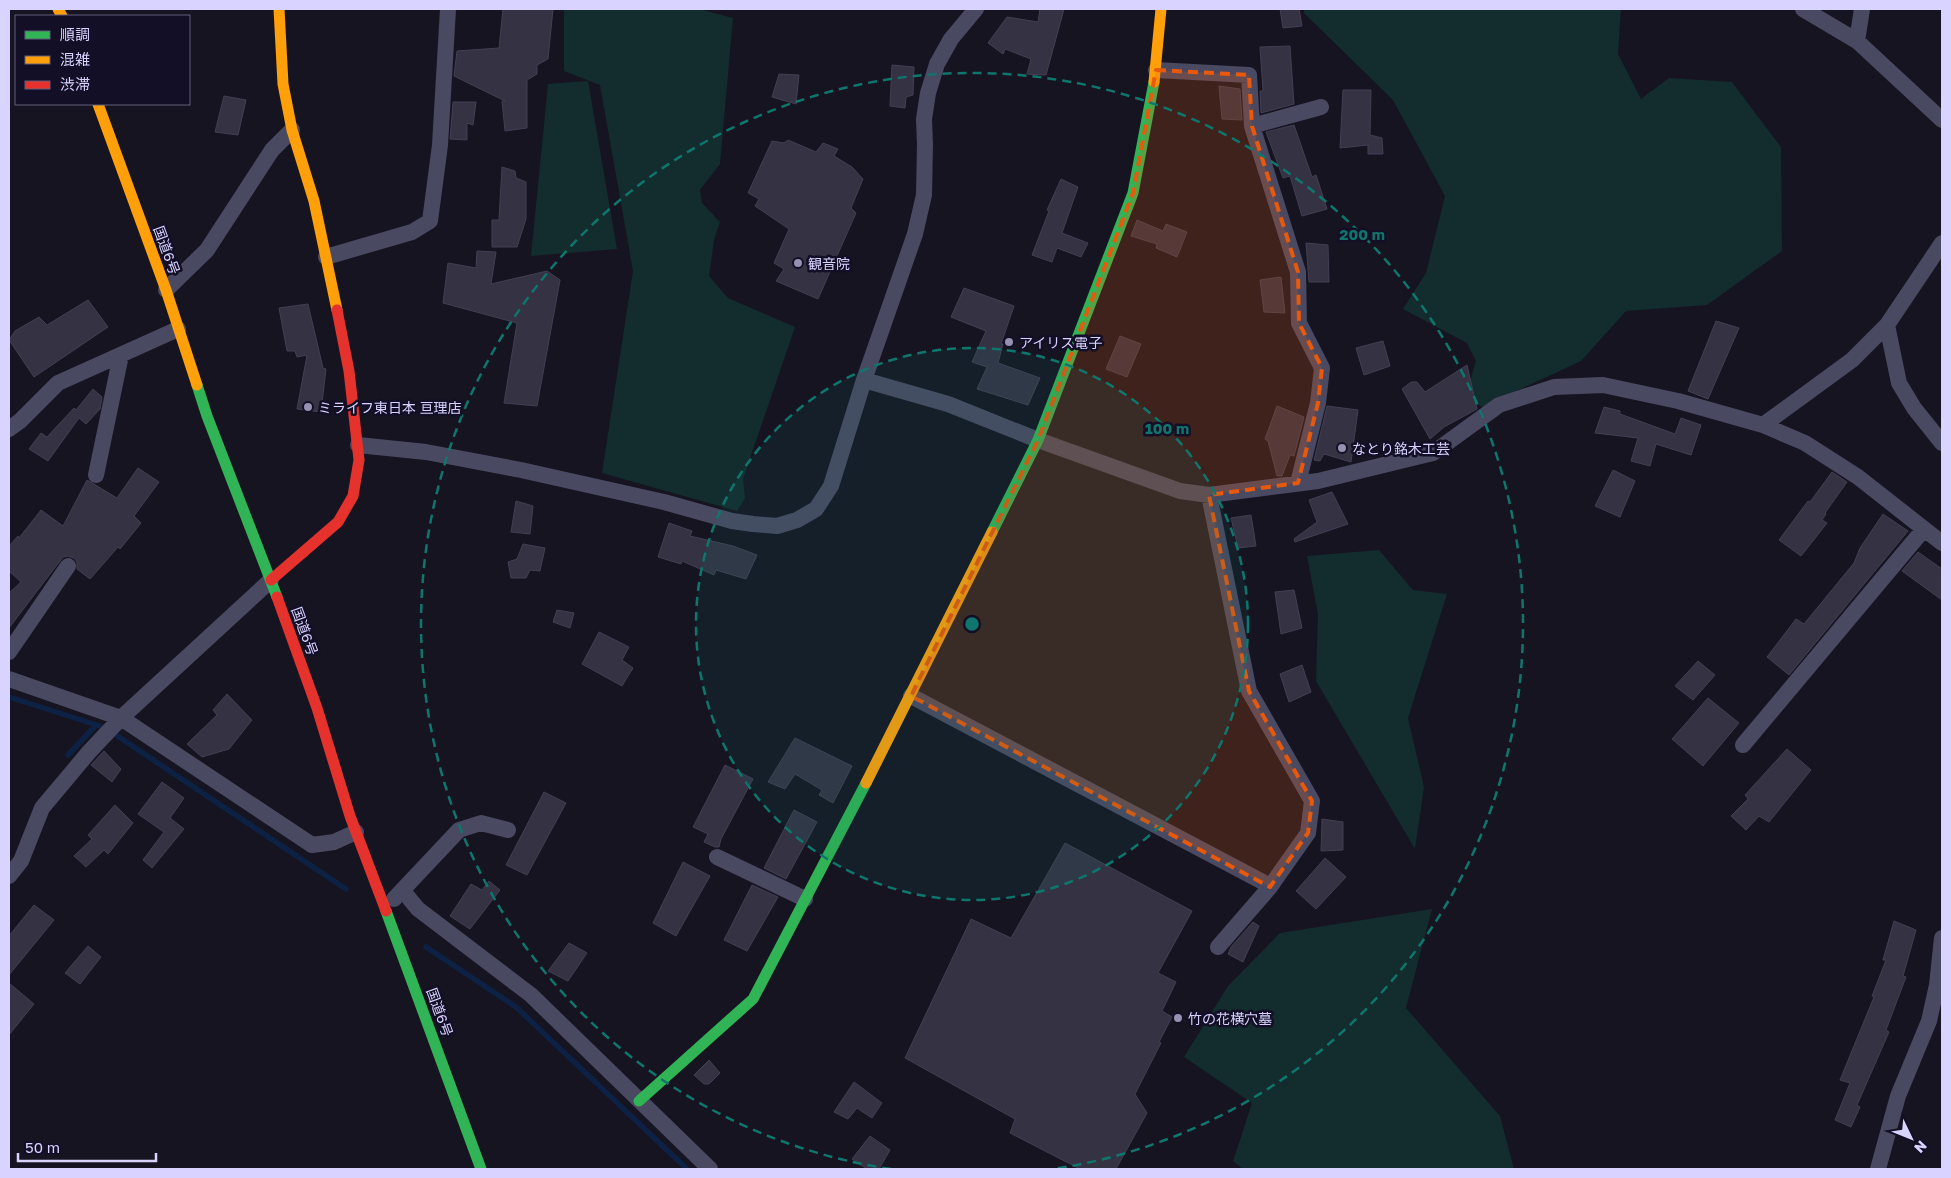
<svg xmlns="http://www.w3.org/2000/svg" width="1951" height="1178" viewBox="0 0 1951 1178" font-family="'Golos Text','Noto Sans JP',sans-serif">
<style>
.green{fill:#132c2d}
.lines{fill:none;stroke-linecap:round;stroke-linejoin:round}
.stream{stroke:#0d2144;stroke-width:5.5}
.building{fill:#343243;stroke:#433f54}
.street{stroke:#4a4962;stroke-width:16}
.fast{stroke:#30b455;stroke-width:11}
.slow{stroke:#ff9f0a;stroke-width:11}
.jam{stroke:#e5322d;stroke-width:11}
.marked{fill:#e8590c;fill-opacity:0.2;stroke:#e8590c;stroke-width:4;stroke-dasharray:10 6;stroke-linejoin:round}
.ring{fill:none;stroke:#0f766e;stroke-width:2.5;stroke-dasharray:9 6}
.poi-dot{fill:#9591b1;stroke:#130f26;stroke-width:2}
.labels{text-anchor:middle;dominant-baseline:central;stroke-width:5;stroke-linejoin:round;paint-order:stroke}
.street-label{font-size:14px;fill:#d9d4ff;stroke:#130f26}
.poi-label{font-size:14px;fill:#d9d4ff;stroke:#130f26;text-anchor:start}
.centre{fill:#0f766e;stroke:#130f26;stroke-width:2.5}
.ring-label{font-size:15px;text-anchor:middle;font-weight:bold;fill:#0f766e;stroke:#130f26;stroke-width:5;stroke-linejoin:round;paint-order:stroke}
</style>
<rect width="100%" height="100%" fill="#161421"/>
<!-- green -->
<path class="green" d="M 564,9 L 699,9 L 733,18 L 720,164 L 700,190 L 702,203 L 720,222 L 714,240 L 709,276 L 728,298 L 795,327 L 743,479 L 745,498 L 737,511 L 602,473 L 633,271 L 600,85 L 564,71 Z
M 1304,9 L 1621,9 L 1618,54 L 1641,99 L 1669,78 L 1732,82 L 1781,147 L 1782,251 L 1707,305 L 1626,311 L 1581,361 L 1482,407 L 1466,395 L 1476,361 L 1467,343 L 1403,309 L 1426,273 L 1445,196 L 1393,100 L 1304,13 Z
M 588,81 L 617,249 L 531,256 L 548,84 Z
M 1379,550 L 1413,590 L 1447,594 L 1408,718 L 1424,787 L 1415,849 L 1316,681 L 1318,614 L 1307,556 Z
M 1432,909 L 1406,1008 L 1500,1116 L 1514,1169 L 1243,1169 L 1233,1161 L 1252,1103 L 1184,1057 L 1228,986 L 1280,933 Z"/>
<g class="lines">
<!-- stream -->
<path class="stream" d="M 9,697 L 100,726
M 116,735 L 346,889
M 68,755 L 96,725
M 426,947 L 516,1007 L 687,1169"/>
</g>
<!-- building -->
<path class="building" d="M 503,9 L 553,9 L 548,59 L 537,65 L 537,74 L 527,80 L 527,128 L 505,131 L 502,101 L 505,101 L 454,76 L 457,51 L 499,48 Z
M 1040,9 L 1064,9 L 1046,75 L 1027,74 L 1031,59 L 1005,49 L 1003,54 L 988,43 L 1007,17 L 1038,22 Z
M 1280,9 L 1299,9 L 1302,26 L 1283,28 Z
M 1290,46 L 1294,104 L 1261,113 L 1260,91 L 1263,91 L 1260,47 Z
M 892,65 L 914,67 L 913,95 L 906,97 L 905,108 L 890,106 Z
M 779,74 L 799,75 L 796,104 L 772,97 Z
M 1219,86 L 1240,89 L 1242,120 L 1222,119 Z
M 1343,90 L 1371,90 L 1370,135 L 1382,138 L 1383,154 L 1368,154 L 1368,145 L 1340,148 Z
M 224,96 L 246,100 L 238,135 L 215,132 Z
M 453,102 L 476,102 L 473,125 L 467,123 L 467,140 L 450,139 Z
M 1294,125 L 1312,177 L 1316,175 L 1327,209 L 1302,216 L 1290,176 L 1283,178 L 1266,132 Z
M 788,140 L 816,152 L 823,143 L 838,149 L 834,156 L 852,167 L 863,179 L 851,208 L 856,213 L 818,299 L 776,281 L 784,269 L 774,263 L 789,229 L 755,206 L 759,199 L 748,193 L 772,141 L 784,143 Z
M 502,167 L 515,171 L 516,178 L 526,182 L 526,219 L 517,247 L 492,247 L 492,220 L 499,220 Z
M 1061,179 L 1078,187 L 1062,233 L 1088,243 L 1081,257 L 1057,248 L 1052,262 L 1032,255 L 1049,211 L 1047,210 Z
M 1137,220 L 1163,231 L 1166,224 L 1187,232 L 1177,257 L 1156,248 L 1157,244 L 1131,236 Z
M 1306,243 L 1328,245 L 1329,282 L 1309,282 Z
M 477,251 L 496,252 L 491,284 L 547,271 L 560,280 L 537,406 L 504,403 L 517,323 L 443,303 L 448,263 L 476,268 Z
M 1281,277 L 1285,313 L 1264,312 L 1260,280 Z
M 964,288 L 1014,306 L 1001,344 L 1003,344 L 998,363 L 1040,378 L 1028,405 L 977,389 L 987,367 L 972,362 L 986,331 L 951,317 Z
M 88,300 L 108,327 L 34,377 L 9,340 L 15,331 L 39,317 L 47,325 Z
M 308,304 L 323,368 L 326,369 L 321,412 L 297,409 L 307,355 L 297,357 L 295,351 L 287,351 L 279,308 Z
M 1716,321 L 1739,328 L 1708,399 L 1688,391 Z
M 1120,336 L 1141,344 L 1127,377 L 1106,369 Z
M 1383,341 L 1390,366 L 1364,375 L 1356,348 Z
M 1467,365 L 1477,409 L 1444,427 L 1430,439 L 1402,389 L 1411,382 L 1417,382 L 1425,392 Z
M 93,389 L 102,397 L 100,409 L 86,424 L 79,418 L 48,461 L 29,449 L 41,433 L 47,437 L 74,408 L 76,410 Z
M 1277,406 L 1304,417 L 1294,456 L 1290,455 L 1282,476 L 1277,476 L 1268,441 L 1265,439 Z
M 1327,406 L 1358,410 L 1351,462 L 1324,454 L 1320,461 L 1314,460 Z
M 1604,407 L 1620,411 L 1620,414 L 1675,434 L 1681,418 L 1701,425 L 1691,455 L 1656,444 L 1650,466 L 1631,461 L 1638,438 L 1595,433 Z
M 138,468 L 159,482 L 134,516 L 141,523 L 120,549 L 118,547 L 90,579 L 77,569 L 77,562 L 74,558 L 68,556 L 63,557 L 9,628 L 9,593 L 21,582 L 9,571 L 9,546 L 18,536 L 19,538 L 41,510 L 63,526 L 87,480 L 117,498 Z
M 1613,470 L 1635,481 L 1620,517 L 1595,506 Z
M 1832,472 L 1847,482 L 1825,513 L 1826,514 L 1822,520 L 1827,523 L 1801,556 L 1779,540 L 1808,501 L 1810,502 Z
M 1332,492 L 1348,524 L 1295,542 L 1294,539 L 1317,522 L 1309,500 Z
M 516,501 L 533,506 L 530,534 L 511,532 Z
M 1883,514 L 1908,531 L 1789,675 L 1767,657 L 1796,619 L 1804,624 L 1854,563 L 1860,548 Z
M 1251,515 L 1256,546 L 1238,548 L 1231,518 Z
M 669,523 L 692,531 L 690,536 L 733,546 L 757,555 L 746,579 L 716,570 L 714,575 L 682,561 L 681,564 L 658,557 Z
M 523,544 L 545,548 L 540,571 L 530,570 L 526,578 L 511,578 L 508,562 L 517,559 Z
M 1918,552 L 1942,569 L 1942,600 L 1902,571 Z
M 1294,590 L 1302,628 L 1281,634 L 1275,592 Z
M 557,610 L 574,613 L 570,628 L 553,622 Z
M 599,632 L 629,647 L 622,660 L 633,668 L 622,686 L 582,664 Z
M 1698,661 L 1715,675 L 1693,700 L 1675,686 Z
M 1302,665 L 1311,692 L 1289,702 L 1280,674 Z
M 227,694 L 252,720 L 229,749 L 202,757 L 187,744 L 217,715 L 213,710 Z
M 1708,698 L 1739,723 L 1703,766 L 1672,739 Z
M 795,738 L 852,766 L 833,803 L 819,795 L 822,790 L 795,774 L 785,789 L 768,782 Z
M 1787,749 L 1811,770 L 1769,822 L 1759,816 L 1746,830 L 1731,816 L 1748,799 L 1745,795 Z
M 104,751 L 121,769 L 112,782 L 91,765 Z
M 725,765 L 753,779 L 721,839 L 719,847 L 715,847 L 704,842 L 708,834 L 693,827 Z
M 162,782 L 184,798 L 170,818 L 184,829 L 152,868 L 143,860 L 164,832 L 138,814 Z
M 544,792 L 566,803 L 527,875 L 506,865 Z
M 115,805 L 133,823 L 108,854 L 104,850 L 86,867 L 74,856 L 92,839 L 88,835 Z
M 794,810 L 817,822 L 786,879 L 764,868 Z
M 1322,819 L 1343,822 L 1343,850 L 1321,851 Z
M 1065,843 L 1192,911 L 1158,973 L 1176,982 L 1162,1011 L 1172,1017 L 1159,1042 L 1161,1043 L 1135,1094 L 1147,1113 L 1116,1169 L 1080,1169 L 1010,1133 L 1015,1119 L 905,1058 L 971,919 L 1011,938 Z
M 1325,858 L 1346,877 L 1316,909 L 1296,891 Z
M 683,862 L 710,876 L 676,936 L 653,923 Z
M 489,881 L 500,890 L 470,929 L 450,916 L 471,884 L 482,890 Z
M 752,885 L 778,897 L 747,951 L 724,940 Z
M 34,905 L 54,920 L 9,975 L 9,936 Z
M 1894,921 L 1916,930 L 1903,976 L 1906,977 L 1886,1030 L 1889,1032 L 1857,1105 L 1860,1107 L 1851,1127 L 1835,1120 L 1850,1083 L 1840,1080 L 1874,997 L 1872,996 L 1886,960 L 1883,960 Z
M 1253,922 L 1259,926 L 1243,962 L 1228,954 L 1231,947 Z
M 569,943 L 587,953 L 568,981 L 548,971 Z
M 88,946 L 101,957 L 80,984 L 65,973 Z
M 9,983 L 34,1004 L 9,1035 Z
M 709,1060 L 720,1073 L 709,1084 L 704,1084 L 694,1075 Z
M 854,1082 L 882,1103 L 872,1118 L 857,1108 L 848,1119 L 834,1112 Z
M 870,1136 L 890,1150 L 879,1169 L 867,1169 L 852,1159 Z"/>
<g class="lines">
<!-- street -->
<path class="street" d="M 1803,9 L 1857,41 L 1942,120
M 1857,41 L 1862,9
M 1156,70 L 1249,75 L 1252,126 L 1298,272 L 1299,323 L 1322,368 L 1318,403 L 1298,483
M 1252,126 L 1321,107
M 326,257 L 412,232 L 430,221 L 440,145 L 448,9
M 166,290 L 207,250 L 272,150 L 292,130
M 1887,325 L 1899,383 L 1914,408 L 1942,443
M 864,380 L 948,404 L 1038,440 L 1180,491 L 1209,495 L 1318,481 L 1433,453 L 1499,405 L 1554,387 L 1603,385 L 1678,401 L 1763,425 L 1805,443 L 1858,477 L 1942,543
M 1763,425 L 1852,360 L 1887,325 L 1942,243
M 9,429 L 20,421 L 58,383 L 178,329
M 358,445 L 426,452 L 521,470 L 664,502 L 732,521 L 753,524 L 777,526 L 797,520 L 816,509 L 831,486 L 864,380 L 915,234 L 924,195 L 925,145 L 924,119 L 928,93 L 937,64 L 951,39 L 976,9
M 96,475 L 121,355
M 1209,495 L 1249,691 L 1312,801 L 1308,833 L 1270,887 L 1218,947
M 9,652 L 68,566
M 9,679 L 121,718 L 312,845 L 334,842 L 356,832
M 911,696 L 1261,881 L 1270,887
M 1743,745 L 1924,529
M 717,857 L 805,899
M 9,876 L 21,861 L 42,808 L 89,752 L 121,718 L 271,580
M 403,891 L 418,909 L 531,995 L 710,1169
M 394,899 L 459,830 L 481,823 L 508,830
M 1878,1169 L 1898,1096 L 1929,1021 L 1937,985 L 1942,938"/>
<!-- fast -->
<path class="fast" d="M 197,385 L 207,416 L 277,597
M 992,532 L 1038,440 L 1133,193 L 1154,82
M 386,911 L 481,1169
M 639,1101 L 753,999 L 866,783"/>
<!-- slow -->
<path class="slow" d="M 58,9 L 62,16
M 279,9 L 283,84 L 292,130 L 314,201 L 337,310
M 1154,82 L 1161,9
M 98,104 L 166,290 L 197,385
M 866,783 L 992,532"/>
<!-- jam -->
<path class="jam" d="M 271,580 L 338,522 L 353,496 L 359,460 L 349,371 L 337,310
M 277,597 L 317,708 L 350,816 L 386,911"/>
</g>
<!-- marked area -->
<path class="marked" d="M 1156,70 L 1249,75 L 1252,126 L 1298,272 L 1299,323 L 1322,368 L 1318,403 L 1298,483 L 1209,495 L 1249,691 L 1312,801 L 1308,833 L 1270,887 L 911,696 L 1038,440 L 1133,193 Z"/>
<!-- distance rings -->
<circle cx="972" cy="624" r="276" fill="#0f766e" fill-opacity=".12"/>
<g class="ring">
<circle cx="972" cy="624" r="276"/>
<path d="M891 1169A551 551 0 1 1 1053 1169"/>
</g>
<!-- markers -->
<g class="poi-dot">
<circle cx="798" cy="263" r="5"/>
<circle cx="1009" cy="342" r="5"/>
<circle cx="308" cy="407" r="5"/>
<circle cx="1342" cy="448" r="5"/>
<circle cx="1178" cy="1018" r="5"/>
</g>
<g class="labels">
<!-- street labels -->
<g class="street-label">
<text transform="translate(167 250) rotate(70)">国道6号</text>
<text transform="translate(305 631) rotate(70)">国道6号</text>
<text transform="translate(440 1012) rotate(70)">国道6号</text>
</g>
<!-- poi labels -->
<g class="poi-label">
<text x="808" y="263">観音院</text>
<text x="1019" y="342">アイリス電子</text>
<text x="318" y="407">ミライフ東日本 亘理店</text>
<text x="1352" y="448">なとり銘木工芸</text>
<text x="1188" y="1018">竹の花横穴墓</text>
</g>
</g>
<circle cx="972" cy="624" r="8" class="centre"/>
<g class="ring-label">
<text x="1362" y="240">200 m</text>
<text x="1167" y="434">100 m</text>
</g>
<!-- border -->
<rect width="1951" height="1178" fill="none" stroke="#d9d4ff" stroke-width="20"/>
<!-- legend -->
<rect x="15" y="15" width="175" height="90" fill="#130f26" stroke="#625e7d"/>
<rect x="25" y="31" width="25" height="8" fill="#30b455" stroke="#625e7d"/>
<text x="60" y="40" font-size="15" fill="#d9d4ff">順調</text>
<rect x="25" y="56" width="25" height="8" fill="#ff9f0a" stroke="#625e7d"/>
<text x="60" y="65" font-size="15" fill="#d9d4ff">混雑</text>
<rect x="25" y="81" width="25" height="8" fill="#e5322d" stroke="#625e7d"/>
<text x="60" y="90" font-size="15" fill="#d9d4ff">渋滞</text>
<!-- north arrow -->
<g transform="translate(1911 1138) rotate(133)" stroke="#130f26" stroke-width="4" paint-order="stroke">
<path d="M0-4L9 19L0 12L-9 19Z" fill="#d9d4ff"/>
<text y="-8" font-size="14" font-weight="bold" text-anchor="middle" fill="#d9d4ff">N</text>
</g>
<!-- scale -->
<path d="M18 1153v8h138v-8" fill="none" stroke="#d9d4ff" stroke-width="2.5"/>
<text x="25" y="1153" font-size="15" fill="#d9d4ff" stroke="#130f26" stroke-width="4" paint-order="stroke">50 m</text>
</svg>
